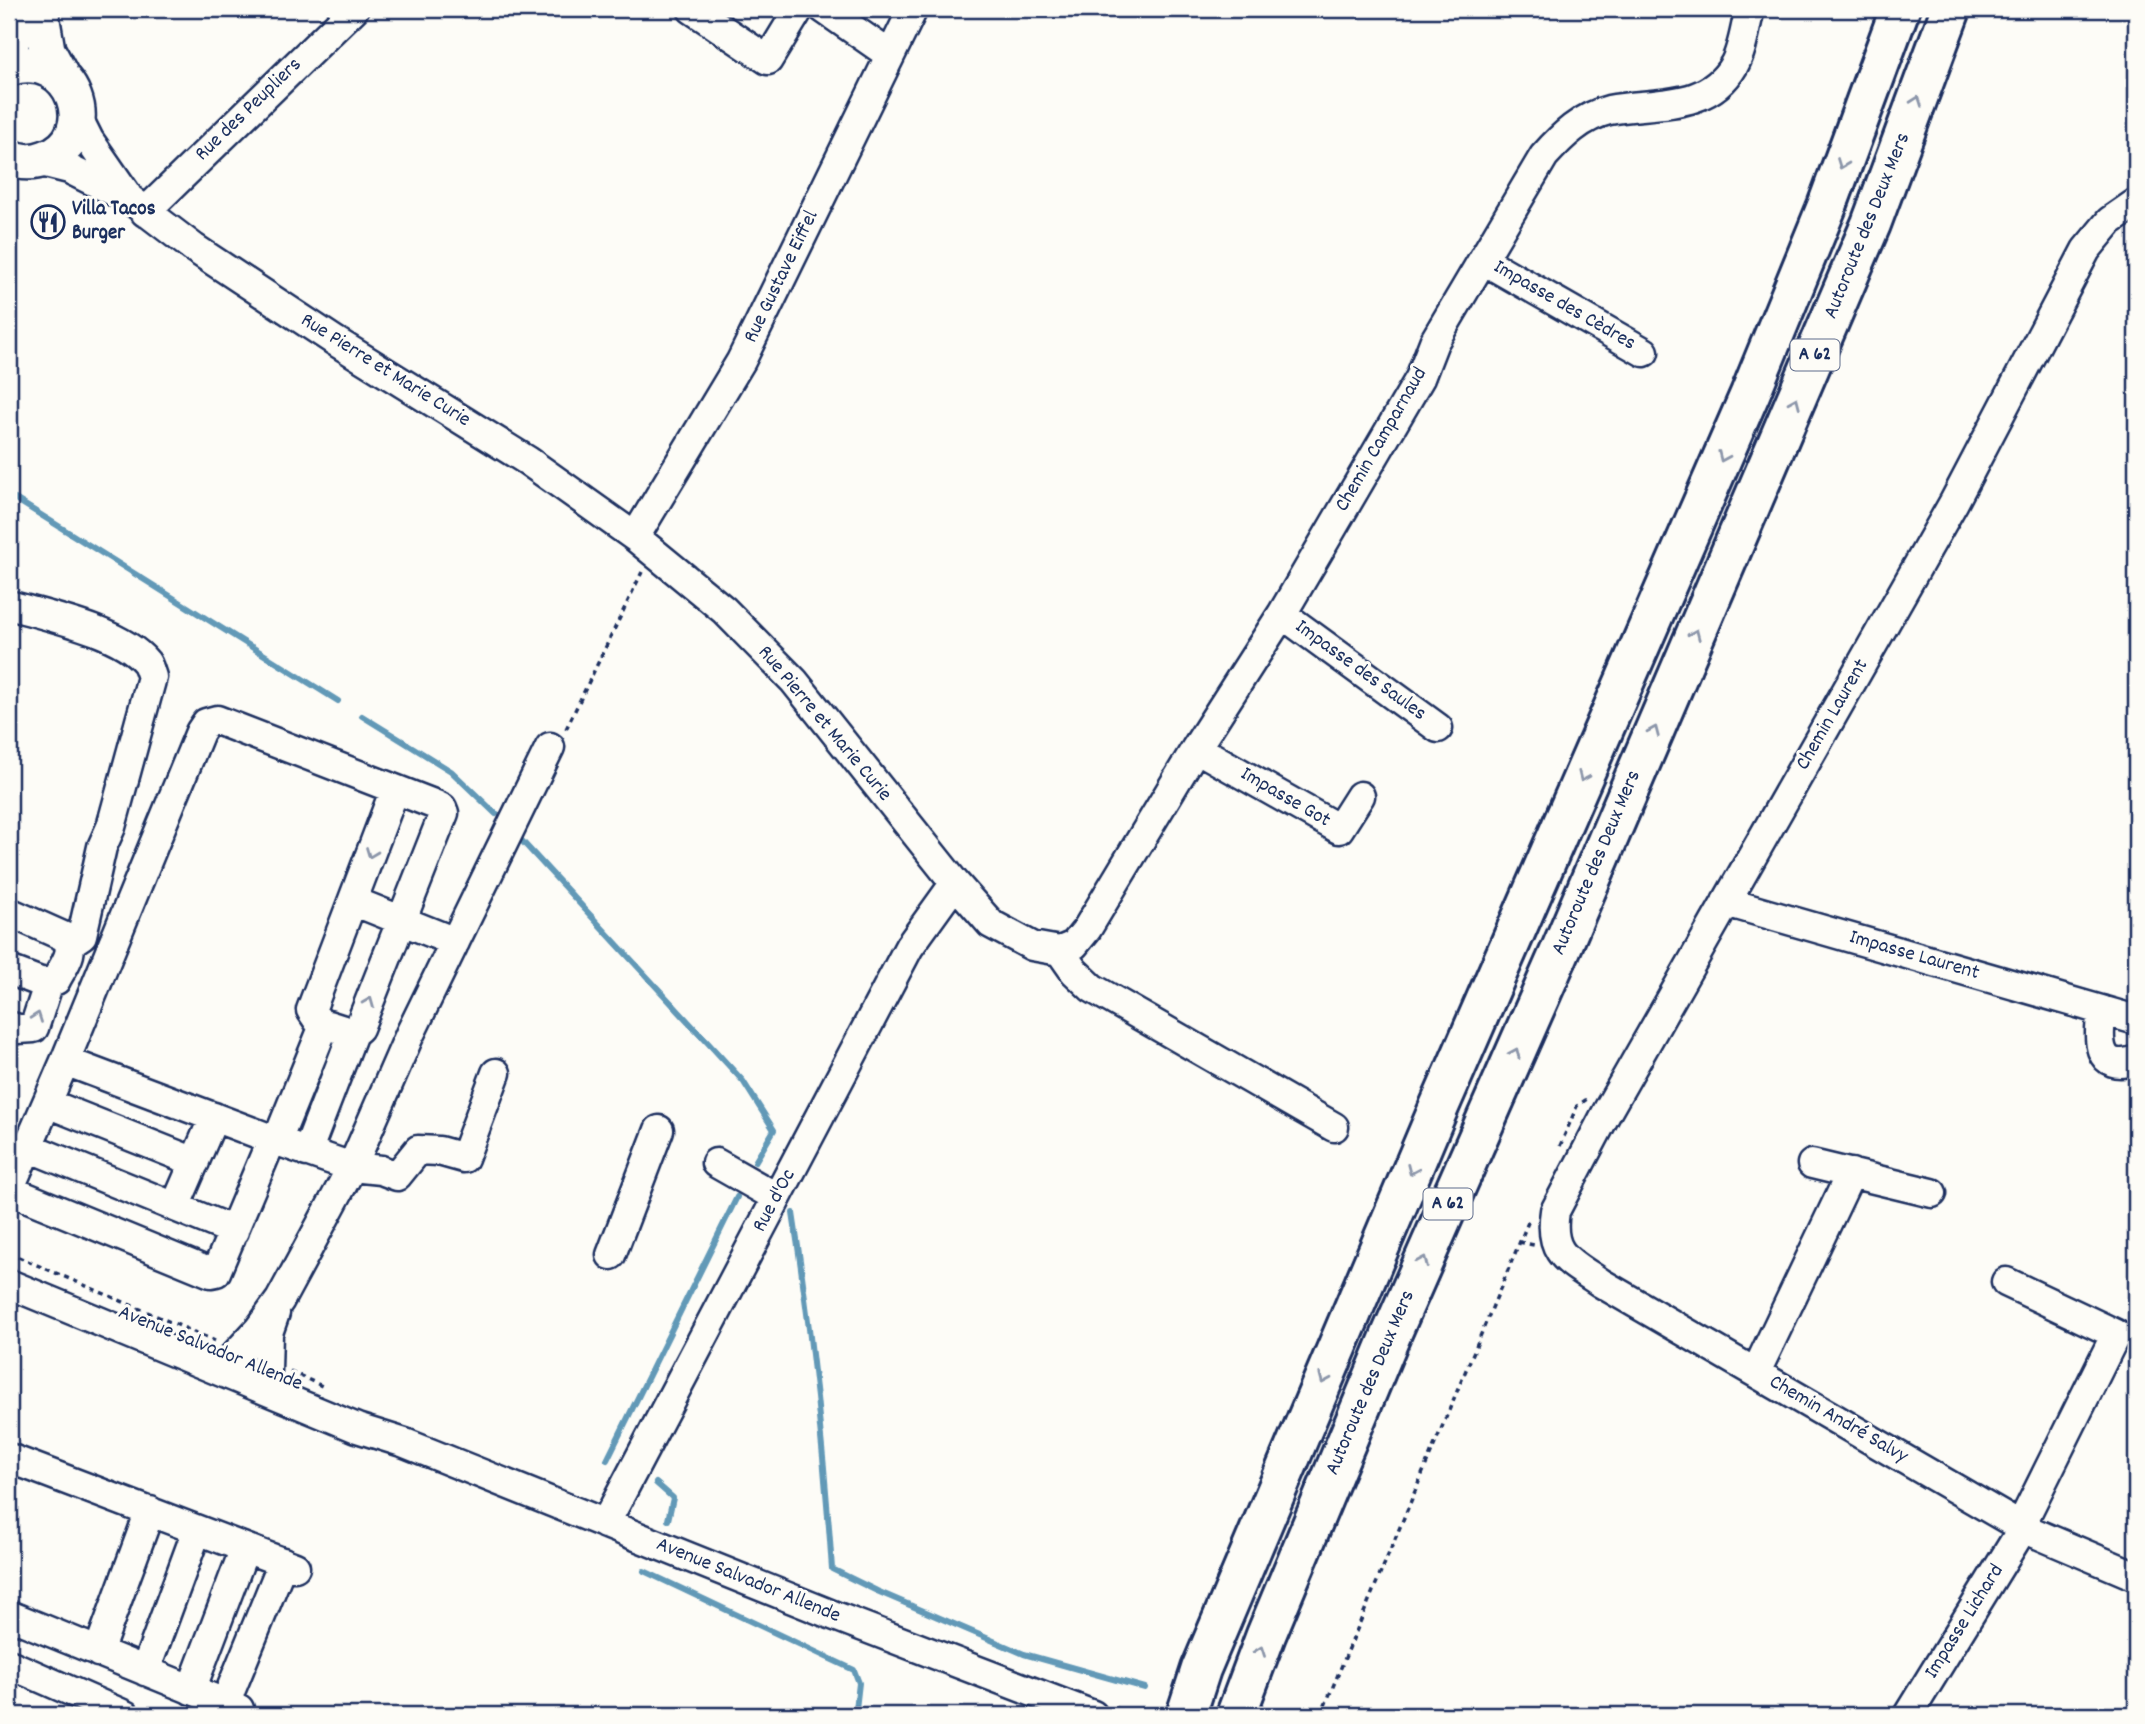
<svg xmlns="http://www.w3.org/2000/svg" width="2145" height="1724" viewBox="0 0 2145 1724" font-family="Dekko,sans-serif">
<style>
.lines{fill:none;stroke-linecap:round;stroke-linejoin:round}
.stream{stroke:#6299b7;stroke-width:6}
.minor-casing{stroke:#1b2f5e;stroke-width:33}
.major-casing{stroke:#1b2f5e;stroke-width:40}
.highway-casing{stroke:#1b2f5e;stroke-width:44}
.path{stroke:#1b2f5e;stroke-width:3.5;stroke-dasharray:5 5;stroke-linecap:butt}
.minor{stroke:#fdfcf7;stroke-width:28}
.major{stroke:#fdfcf7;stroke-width:35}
.highway{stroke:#fdfcf7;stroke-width:38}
.oneway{stroke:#8c96aa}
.labels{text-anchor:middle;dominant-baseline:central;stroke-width:6;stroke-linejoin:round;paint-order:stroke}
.shield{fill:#fdfcf7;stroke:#5f6c8c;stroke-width:2}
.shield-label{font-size:19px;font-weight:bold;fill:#1b2f5e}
.street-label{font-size:21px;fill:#1b2f5e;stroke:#fdfcf7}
.poi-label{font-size:21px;font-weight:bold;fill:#1b2f5e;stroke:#fdfcf7;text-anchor:start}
</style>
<rect width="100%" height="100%" fill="#fdfcf7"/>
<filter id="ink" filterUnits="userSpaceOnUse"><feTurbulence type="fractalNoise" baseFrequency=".0143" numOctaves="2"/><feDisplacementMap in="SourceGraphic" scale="14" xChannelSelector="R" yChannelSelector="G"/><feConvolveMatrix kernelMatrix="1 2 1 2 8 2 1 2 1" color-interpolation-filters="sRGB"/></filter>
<g filter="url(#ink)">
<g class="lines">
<!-- stream -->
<path class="stream" d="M 9,495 L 338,701
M 362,716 L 451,771 L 496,814
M 522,841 L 743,1081 L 774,1130 L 755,1162
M 793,1213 C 811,1331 824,1450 832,1569 L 877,1591 L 1024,1654 L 1145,1688
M 607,1460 L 737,1197
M 656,1483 L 673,1498 L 668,1520
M 644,1571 L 854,1670 L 859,1683 L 856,1709 L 868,1715"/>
<defs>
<path id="minor" d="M 692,9 L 768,60 L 799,9
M 824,9 L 890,55
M 77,116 L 89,140 L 127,195
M 37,161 L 69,169 L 131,200 L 194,248 L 335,341 L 528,461 L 635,537 L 724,610 L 794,681 L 955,883 L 991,924 L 1032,946 L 1060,951 L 1074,971 L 1092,988 L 1334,1127
M 2136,203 L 2110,221 L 2086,250 L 1954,502 L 1608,1110 L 1555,1211 C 1548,1255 1569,1261 1601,1283 L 2023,1528 L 2136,1576
M 145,212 L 354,9
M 1483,260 L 1644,352
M 635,537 L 741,361 L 913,9
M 9,605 C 47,616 121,631 146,662 C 149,666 150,672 152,677 L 111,827 L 102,847 L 82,935 L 70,943
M 1282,614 L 1438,728
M 1196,748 L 1339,829 L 1360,796
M 353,901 L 455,942
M 1726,902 L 2136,1020
M 9,912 L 65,937 C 77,951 63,966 56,980 L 43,983 L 9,970
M 1060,951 L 1074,945 L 1087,929 L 1196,748 L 1282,614 L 1420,378 L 1434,342 L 1544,156 C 1562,136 1581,117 1609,110 C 1653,101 1707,112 1734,65 C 1743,49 1745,27 1750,9
M 2102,1010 C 2098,1037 2095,1074 2136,1060
M 9,1026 L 18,1029 L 34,1028 L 49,982
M 323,1028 L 311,1010 L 395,789
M 65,1061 L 277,1141 L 352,1167 L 381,1170 L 397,1176 L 418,1150 L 439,1151 L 464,1158 L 496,1073
M 47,1103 L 195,1162
M 28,1147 L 234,1231
M 307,1152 L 353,1033
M 716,1163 L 776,1197
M 1812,1164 L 1932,1193
M 9,1190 L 65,1061 L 200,732 L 206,723 L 217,720 L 436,805 L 442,808 L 444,813 L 359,1028 L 353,1033 L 328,1025 L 323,1028
M 9,1190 L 211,1273 L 216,1272 L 269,1146 L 277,1141 L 323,1028
M 175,1207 L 214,1117
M 611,1255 L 659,1130
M 9,1284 L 357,1428 L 405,1443 L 835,1616 L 1093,1715
M 1756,1372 L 1851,1173
M 232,1376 L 233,1357 L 259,1329 L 280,1300 L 352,1167 L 410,1034 L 550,747
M 255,1385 L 267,1370 L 268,1333 L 275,1313
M 9,1458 L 295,1567
M 605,1524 L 909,947 L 955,883
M 9,1615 L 239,1709
M 98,1652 L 150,1511
M 9,1664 L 125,1715
M 145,1671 L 197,1530
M 191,1690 L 245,1548
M 225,1704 L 283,1562
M 1908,1715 L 2023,1528 L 2027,1513 L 2116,1334 L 2006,1282"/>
<path id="major" d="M 40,9 L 47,50 L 61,76
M 9,52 L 18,9
M 9,68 C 73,47 105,136 46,158 C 34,163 21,163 9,157"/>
<path id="highway" d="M 1186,1715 L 1201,1669 L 1439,1107 L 1750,394 L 1827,206 L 1900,9
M 1236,1715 L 1266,1635 L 1391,1335 L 1561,949 L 1871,224 L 1951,9"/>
</defs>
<!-- minor casing -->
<use href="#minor" class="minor-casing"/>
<!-- major casing -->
<use href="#major" class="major-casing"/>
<!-- highway casing -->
<use href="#highway" class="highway-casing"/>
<!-- path -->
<path class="path" d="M 566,729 L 642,572
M 1560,1146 L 1577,1106 L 1587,1099
M 1519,1242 L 1534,1245
M 9,1253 L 215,1341
M 290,1371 L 322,1386
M 1116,1708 L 1134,1715
M 1321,1715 L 1529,1220"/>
<!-- minor -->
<use href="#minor" class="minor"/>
<!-- major -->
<use href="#major" class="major"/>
<!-- highway -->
<use href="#highway" class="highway"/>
</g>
<!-- one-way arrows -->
<defs><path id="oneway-chevron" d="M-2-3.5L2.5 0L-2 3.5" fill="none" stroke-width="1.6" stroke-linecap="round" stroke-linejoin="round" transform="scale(1.75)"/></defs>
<g class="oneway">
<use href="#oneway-chevron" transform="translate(1917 101) rotate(-70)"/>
<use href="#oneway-chevron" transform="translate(1842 164) rotate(111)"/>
<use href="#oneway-chevron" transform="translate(1795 402) rotate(-67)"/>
<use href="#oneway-chevron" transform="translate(1723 457) rotate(114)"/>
<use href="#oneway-chevron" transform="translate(1695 634) rotate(-67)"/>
<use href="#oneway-chevron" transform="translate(1654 731) rotate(-67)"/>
<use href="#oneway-chevron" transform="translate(1583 777) rotate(114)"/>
<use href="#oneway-chevron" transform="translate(371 853) rotate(111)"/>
<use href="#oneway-chevron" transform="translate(369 1002) rotate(-68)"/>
<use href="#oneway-chevron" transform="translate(37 1017) rotate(-70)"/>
<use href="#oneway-chevron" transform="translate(1515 1053) rotate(-66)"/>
<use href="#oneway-chevron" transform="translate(1412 1170) rotate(113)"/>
<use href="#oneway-chevron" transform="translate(1423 1261) rotate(-66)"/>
<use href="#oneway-chevron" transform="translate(1324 1379) rotate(113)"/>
<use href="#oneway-chevron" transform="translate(1260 1651) rotate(-70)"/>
</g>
</g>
<!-- icons -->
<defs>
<symbol id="restaurant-ring" viewBox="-11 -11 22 22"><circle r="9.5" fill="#fdfcf7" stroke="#1b2f5e" stroke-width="1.5"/><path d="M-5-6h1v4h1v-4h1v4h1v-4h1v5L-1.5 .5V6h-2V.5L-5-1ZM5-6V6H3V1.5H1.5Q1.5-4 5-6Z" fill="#1b2f5e"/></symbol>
</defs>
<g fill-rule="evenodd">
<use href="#restaurant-ring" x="29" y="203" width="38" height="38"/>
</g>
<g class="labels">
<!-- shield labels -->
<g class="shield">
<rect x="1790.5" y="339.5" width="49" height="31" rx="5"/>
<rect x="1423.5" y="1188.5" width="49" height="31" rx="5"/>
</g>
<g class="shield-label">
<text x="1815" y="355">A 62</text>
<text x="1448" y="1204">A 62</text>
</g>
<!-- street labels -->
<g class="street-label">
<text transform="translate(249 110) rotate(-44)">Rue des Peupliers</text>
<text transform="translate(1868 226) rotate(-68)">Autoroute des Deux Mers</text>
<text transform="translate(782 277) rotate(-64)">Rue Gustave Eiffel</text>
<text transform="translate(1564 306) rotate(30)">Impasse des Cèdres</text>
<text transform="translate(385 371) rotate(32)">Rue Pierre et Marie Curie</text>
<text transform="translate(1382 440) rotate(-60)">Chemin Camparnaud</text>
<text transform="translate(1360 671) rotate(36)">Impasse des Saules</text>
<text transform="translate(1833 715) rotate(-60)">Chemin Laurent</text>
<text transform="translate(824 724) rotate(50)">Rue Pierre et Marie Curie</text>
<text transform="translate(1285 798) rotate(30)">Impasse Got</text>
<text transform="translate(1597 863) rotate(-67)">Autoroute des Deux Mers</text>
<text transform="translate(1914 956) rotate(16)">Impasse Laurent</text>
<text transform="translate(775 1201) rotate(-62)">Rue d'Oc</text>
<text transform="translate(210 1349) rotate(22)">Avenue Salvador Allende</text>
<text transform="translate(1371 1383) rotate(-67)">Autoroute des Deux Mers</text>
<text transform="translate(1838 1420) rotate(30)">Chemin André Salvy</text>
<text transform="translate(748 1581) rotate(22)">Avenue Salvador Allende</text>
<text transform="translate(1965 1622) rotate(-58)">Impasse Lichard</text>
</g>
<!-- poi labels -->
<g class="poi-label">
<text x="72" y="210">Villa Tacos<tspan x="72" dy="24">Burger</tspan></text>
</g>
</g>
<!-- margin -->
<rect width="2145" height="1724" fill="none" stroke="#fdfcf7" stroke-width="35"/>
<rect x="18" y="18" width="2110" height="1689" fill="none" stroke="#1b2f5e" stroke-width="2.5" filter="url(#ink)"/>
</svg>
